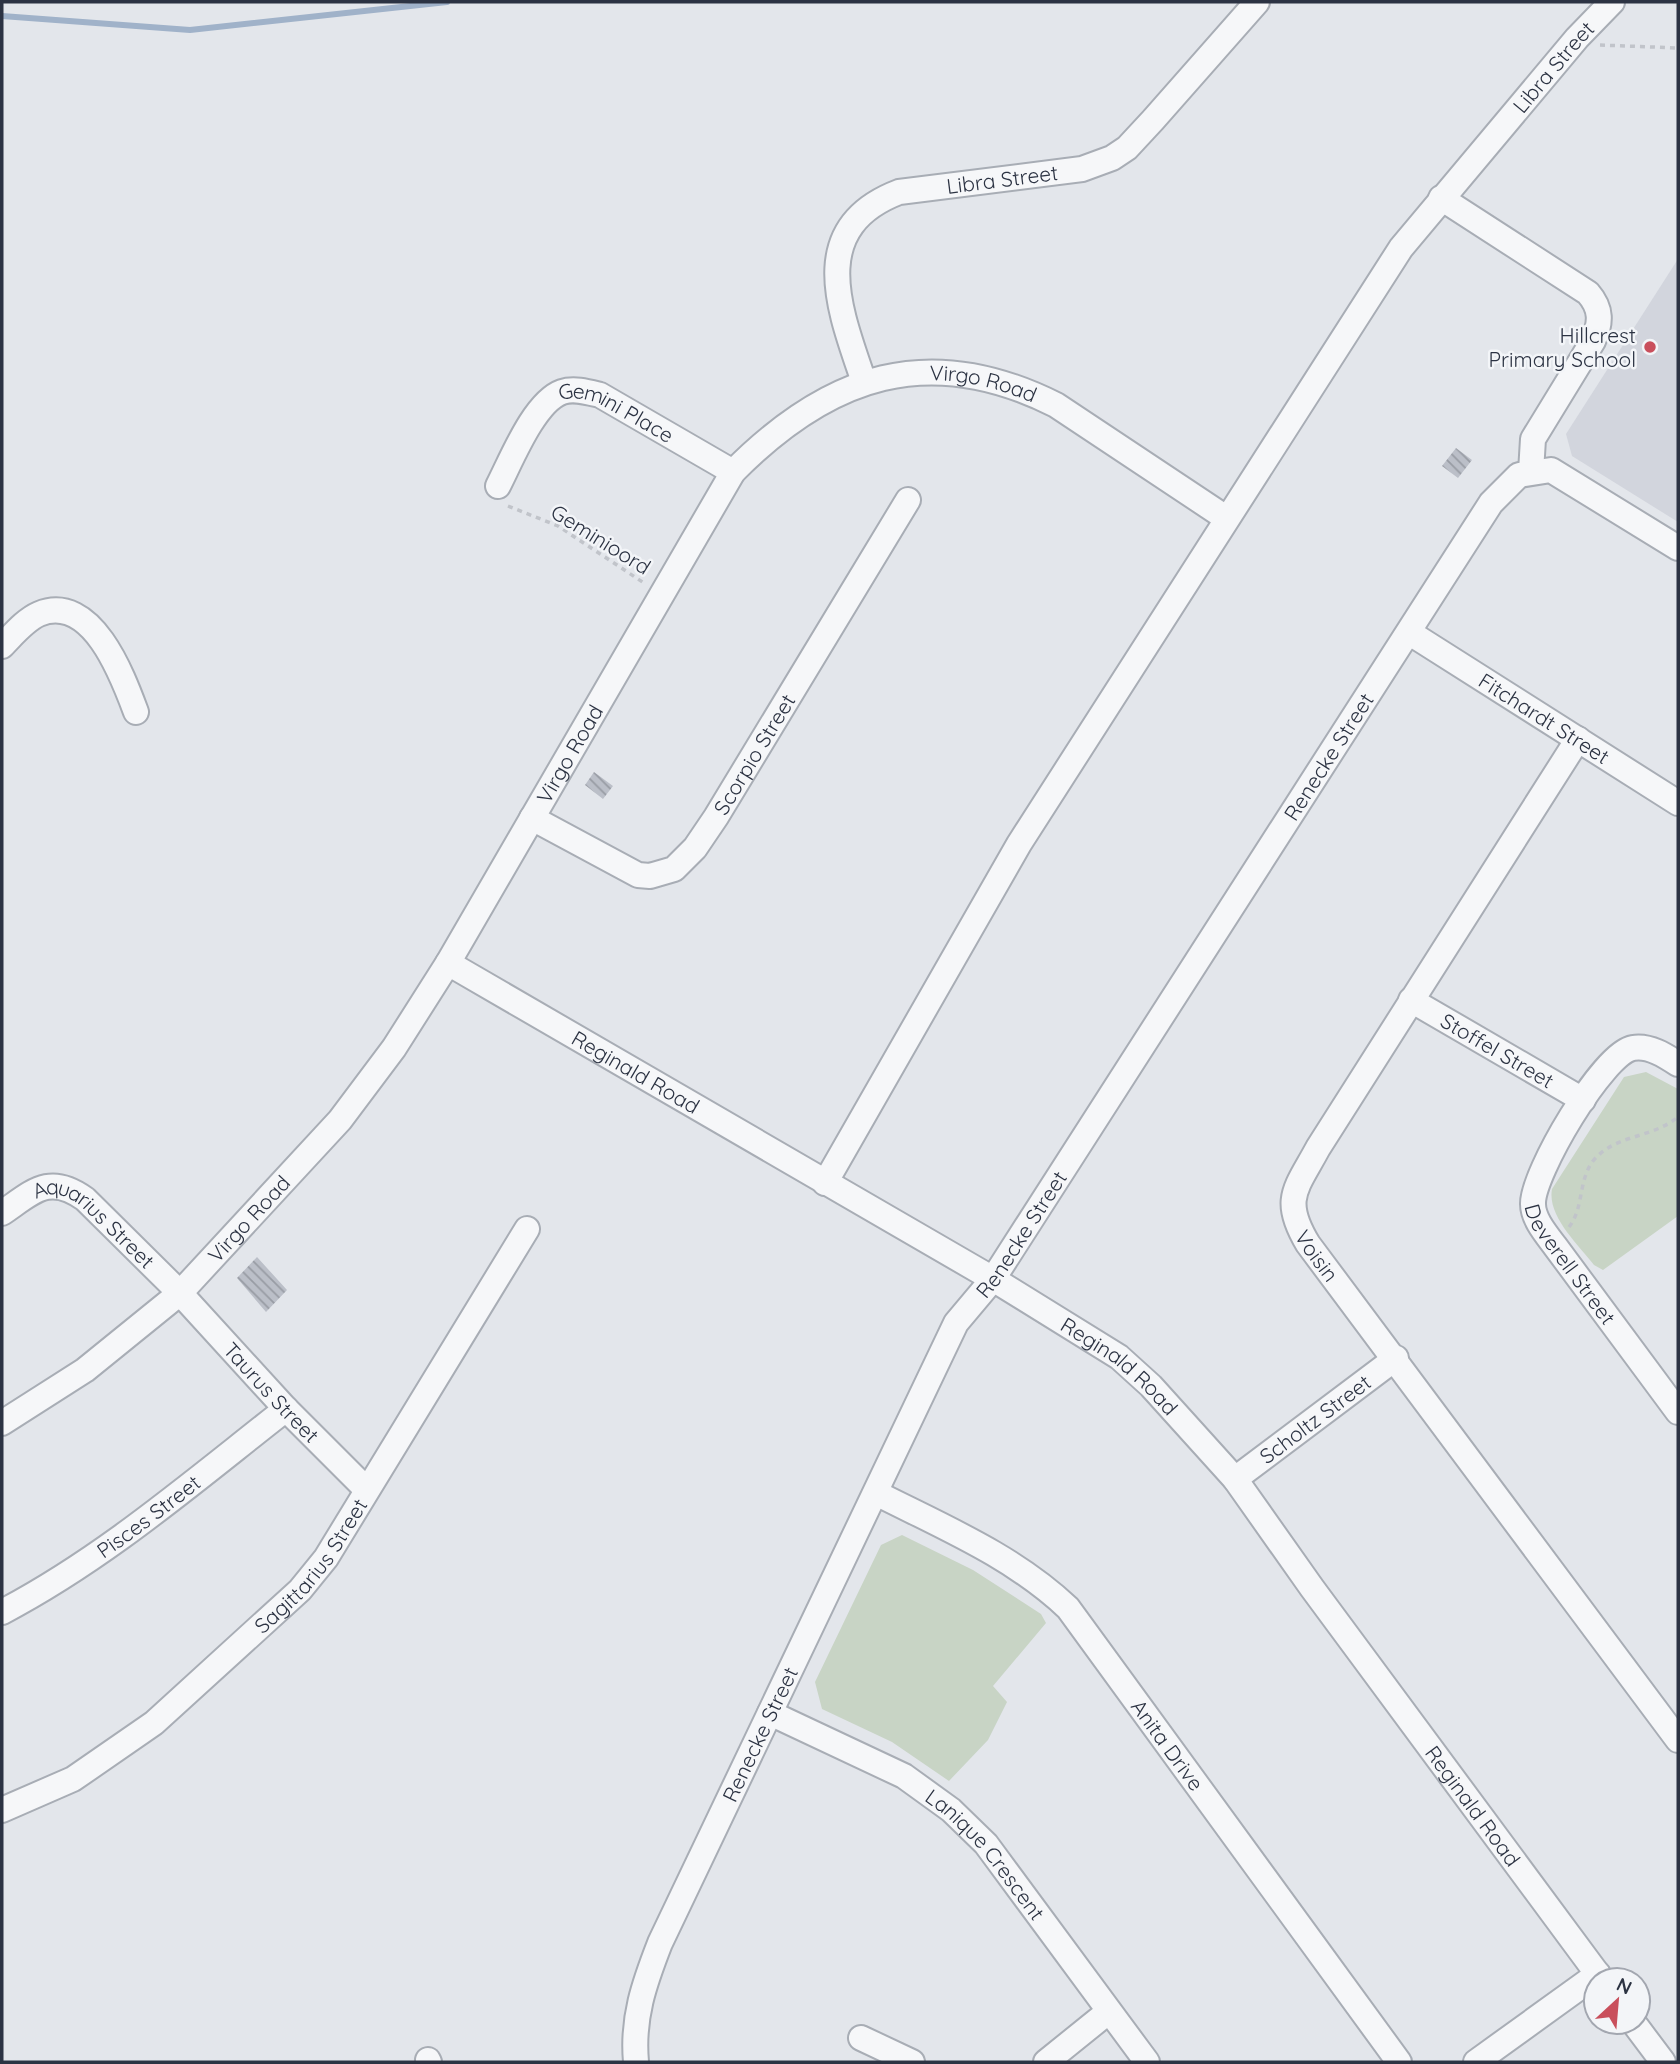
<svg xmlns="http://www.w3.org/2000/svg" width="1680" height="2064" viewBox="0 0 1680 2064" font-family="Quicksand,sans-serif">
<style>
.built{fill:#d2d5dd}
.green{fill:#c8d4c5}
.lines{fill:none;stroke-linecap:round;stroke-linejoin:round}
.stream{stroke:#a0b2c9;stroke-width:6}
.building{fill:url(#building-back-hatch)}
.minor-casing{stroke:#a8adb5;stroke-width:28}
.path{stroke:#c1c4ca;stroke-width:3.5;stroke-dasharray:5 5;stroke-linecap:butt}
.minor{stroke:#f6f7f9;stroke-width:24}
.poi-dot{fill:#c94f5c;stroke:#f3f5f8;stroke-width:2.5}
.labels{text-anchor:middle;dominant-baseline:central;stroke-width:5;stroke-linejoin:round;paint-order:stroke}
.street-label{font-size:21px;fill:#2c3343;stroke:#f3f5f8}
.poi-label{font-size:21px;fill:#2c3343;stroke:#f3f5f8;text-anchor:end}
</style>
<defs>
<pattern id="building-back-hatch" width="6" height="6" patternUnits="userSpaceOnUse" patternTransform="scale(1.75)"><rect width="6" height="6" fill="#bbbfc8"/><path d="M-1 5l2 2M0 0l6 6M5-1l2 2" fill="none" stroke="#989ca4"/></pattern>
</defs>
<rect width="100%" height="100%" fill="#e3e6eb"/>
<!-- built -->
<path class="built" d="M 1678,259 L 1678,522 L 1572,456 L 1566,434 Z"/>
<!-- green -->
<path class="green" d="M 1646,1072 L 1678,1089 L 1678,1216 L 1603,1270 L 1594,1265 C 1578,1244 1547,1216 1552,1189 L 1624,1077 Z
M 902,1535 L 973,1570 L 1041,1614 L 1046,1623 L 993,1686 L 1007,1702 L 988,1740 L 949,1781 L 892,1742 L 822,1709 L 815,1682 L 881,1545 Z"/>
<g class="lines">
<!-- stream -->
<path class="stream" d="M 2,16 L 190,30 L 447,2"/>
</g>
<!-- building -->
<path class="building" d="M 1456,448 L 1472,460 L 1458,478 L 1442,466 Z
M 594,772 L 613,786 L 603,799 L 585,785 Z
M 257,1257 L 287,1290 L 266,1312 L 237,1278 Z"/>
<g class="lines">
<defs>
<g id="minor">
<path d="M 1441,198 L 1588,293 C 1602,309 1601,323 1593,341 L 1533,439 L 1531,472"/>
<path id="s1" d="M 864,382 C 840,311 805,228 899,192 L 1082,169 L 1112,158 L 1127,148 L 1153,120 L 1257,2"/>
<path id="s2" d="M 498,486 C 511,461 534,402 562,392 C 574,388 588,392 600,395 L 733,472"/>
<path id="s3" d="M 1410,633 L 1678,803"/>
<path d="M 2,646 C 13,635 25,620 39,614 C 92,592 123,677 136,712"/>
<path id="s4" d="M 1578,739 L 1318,1148 C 1296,1189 1281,1199 1308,1244 L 1678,1740"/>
<path id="s5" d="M 532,818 L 638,875 L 650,876 L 674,869 L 695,848 L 716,817 L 908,500"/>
<path id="s6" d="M 448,963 L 993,1279 L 1119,1357 L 1151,1386 L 1235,1479 L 1312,1588 L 1602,1980"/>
<path id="s7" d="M 1411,1000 L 1583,1100"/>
<path id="s8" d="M 1678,1064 C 1666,1056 1649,1045 1633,1048 C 1603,1053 1532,1174 1533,1204 C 1533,1219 1546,1234 1555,1246 L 1678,1412"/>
<path id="s9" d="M 825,1183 L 1019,844 L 1401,248 L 1577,38 L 1612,2"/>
<path id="s10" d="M 2,1213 C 33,1192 49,1173 85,1199 L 180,1293 L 286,1409 L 366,1489"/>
<path id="s11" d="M 2,1423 L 85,1370 L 180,1293 L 340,1120 L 394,1048 L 448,963 L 733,472 C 829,375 929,341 1056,405 L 1226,518"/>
<path id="s12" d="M 1235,1479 L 1396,1358"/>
<path id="s13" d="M 876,1493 C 943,1527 1013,1556 1068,1608 L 1399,2062"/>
<path id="s14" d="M 2,1612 C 105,1558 195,1480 286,1409"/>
<path id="s15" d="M 770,1713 L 904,1776 L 951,1810 L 986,1844 L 1147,2062"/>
<path id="s16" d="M 2,1810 L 73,1779 L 154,1723 L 300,1590 L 326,1558 L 527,1229"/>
<path d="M 1633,2022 L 1663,2062"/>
<path d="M 861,2038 L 912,2062"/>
<path d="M 428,2060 L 429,2062"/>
<path id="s17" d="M 636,2062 C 632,2018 644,1984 660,1943 L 956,1323 L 993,1279 L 1491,503 L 1519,475 L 1551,470 L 1678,548"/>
<path d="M 1046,2062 L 1108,2012"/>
<path d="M 1476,2062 L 1598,1974"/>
</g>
</defs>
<!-- minor casing -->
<use href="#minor" class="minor-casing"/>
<!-- path -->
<path class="path" d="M 1600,45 L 1678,48
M 508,506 L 558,526 L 644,583
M 1569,1227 C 1584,1208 1578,1181 1593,1161 C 1615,1134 1651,1139 1678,1117"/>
<!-- minor -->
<use href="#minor" class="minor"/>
</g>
<!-- markers -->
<circle class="poi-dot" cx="1650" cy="347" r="7"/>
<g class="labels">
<!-- street labels -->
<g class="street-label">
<text stroke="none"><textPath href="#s9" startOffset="1335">Libra Street</textPath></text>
<text stroke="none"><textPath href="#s1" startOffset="326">Libra Street</textPath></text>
<text stroke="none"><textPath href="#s11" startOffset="1496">Virgo Road</textPath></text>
<text stroke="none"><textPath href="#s2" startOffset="175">Gemini Place</textPath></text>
<text transform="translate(601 539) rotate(32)">Geminioord</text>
<text stroke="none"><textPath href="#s3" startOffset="159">Fitchardt Street</textPath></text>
<text stroke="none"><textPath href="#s11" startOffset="889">Virgo Road</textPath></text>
<text stroke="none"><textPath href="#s5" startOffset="298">Scorpio Street</textPath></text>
<text stroke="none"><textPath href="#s17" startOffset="1488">Renecke Street</textPath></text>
<text stroke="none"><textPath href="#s7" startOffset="100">Stoffel Street</textPath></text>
<text stroke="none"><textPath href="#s6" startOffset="217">Reginald Road</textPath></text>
<text stroke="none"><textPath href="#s11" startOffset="322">Virgo Road</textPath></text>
<text stroke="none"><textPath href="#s17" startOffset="920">Renecke Street</textPath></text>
<text stroke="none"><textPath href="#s10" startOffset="112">Aquarius Street</textPath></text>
<text stroke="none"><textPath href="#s4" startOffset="604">Voisin</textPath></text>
<text stroke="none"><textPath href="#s8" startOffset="310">Deverell Street</textPath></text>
<text stroke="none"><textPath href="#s6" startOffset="784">Reginald Road</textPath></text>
<text stroke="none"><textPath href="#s10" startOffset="362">Taurus Street</textPath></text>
<text stroke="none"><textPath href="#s12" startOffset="100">Scholtz Street</textPath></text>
<text stroke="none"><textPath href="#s14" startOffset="175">Pisces Street</textPath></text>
<text stroke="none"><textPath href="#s16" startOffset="399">Sagittarius Street</textPath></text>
<text stroke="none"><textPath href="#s17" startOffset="354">Renecke Street</textPath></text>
<text stroke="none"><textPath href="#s13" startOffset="394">Anita Drive</textPath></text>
<text stroke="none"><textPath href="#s6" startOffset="1351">Reginald Road</textPath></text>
<text stroke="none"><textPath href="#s15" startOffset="262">Lanique Crescent</textPath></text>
</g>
<!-- poi labels -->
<g class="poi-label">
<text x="1636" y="335">Hillcrest<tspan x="1636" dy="24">Primary School</tspan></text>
</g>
</g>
<!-- border -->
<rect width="1680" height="2064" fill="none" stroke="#2c3343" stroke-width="7"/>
<!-- north arrow -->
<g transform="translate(1617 2001) rotate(26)"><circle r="33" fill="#f3f5f8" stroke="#a3a7b0" stroke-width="2"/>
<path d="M0-5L12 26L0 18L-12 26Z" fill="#c94f5c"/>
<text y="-10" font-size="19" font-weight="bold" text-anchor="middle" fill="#2c3343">N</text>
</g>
</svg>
